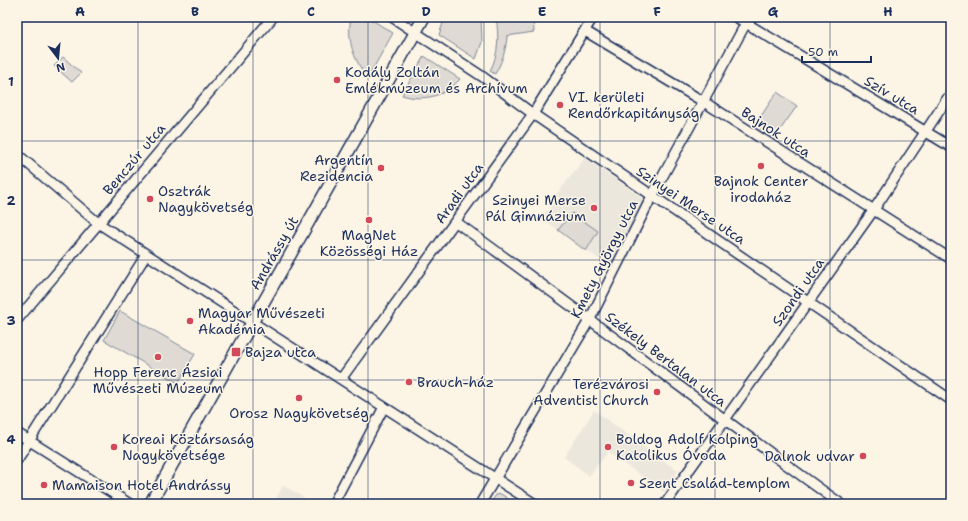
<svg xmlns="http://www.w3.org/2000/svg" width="968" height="521" viewBox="0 0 968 521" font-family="'Shantell Sans',sans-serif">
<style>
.built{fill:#ece7dc}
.green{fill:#dfdbd4;stroke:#7d8599}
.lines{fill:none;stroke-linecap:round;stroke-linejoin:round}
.minor-casing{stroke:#1b2f5e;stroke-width:12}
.major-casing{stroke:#1b2f5e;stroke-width:14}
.minor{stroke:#fcf5e5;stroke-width:9}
.major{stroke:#fcf5e5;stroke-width:11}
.grid{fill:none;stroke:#1b2f5e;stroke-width:1;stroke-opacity:0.55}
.poi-dot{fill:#d1495b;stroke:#fcf5e5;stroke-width:1.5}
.labels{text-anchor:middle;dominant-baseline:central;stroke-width:3;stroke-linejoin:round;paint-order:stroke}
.poi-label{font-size:14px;fill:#1b2f5e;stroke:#fcf5e5;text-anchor:start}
.street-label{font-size:14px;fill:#1b2f5e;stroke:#fcf5e5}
.neatline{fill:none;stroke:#1b2f5e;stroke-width:1.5}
.grid-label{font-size:13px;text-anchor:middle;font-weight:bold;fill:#1b2f5e}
</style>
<rect width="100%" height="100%" fill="#fcf5e5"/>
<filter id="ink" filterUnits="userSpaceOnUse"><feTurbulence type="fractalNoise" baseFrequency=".025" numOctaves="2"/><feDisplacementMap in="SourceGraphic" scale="8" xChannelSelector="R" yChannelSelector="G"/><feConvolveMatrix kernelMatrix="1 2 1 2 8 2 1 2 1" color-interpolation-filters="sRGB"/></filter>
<g filter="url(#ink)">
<!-- built -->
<path class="built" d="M 585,158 L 644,199 L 609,266 L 541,218 L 558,197 L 556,195 Z
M 594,410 L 678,471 L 664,492 L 608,452 L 589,476 L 564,457 Z
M 283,486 L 293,491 L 315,504 L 273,504 Z"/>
<!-- green -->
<path class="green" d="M 351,17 L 367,17 L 393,33 L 370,74 L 364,73 C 352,55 347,38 351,17 Z
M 445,17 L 481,17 L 482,42 L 476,59 L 439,35 Z
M 496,17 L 533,17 L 534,32 L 507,36 C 506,50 502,62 495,74 L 490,71 C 499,53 499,37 496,17 Z
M 424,56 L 460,79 C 445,96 425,102 402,95 Z
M 63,57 L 81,73 L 72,82 L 54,66 Z
M 777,92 L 797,106 L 773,140 L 753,128 Z
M 572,213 L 598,231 L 586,251 L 558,230 Z
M 120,311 L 195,354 L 178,383 L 104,340 Z
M 501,494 L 516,504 L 490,504 L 496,495 Z"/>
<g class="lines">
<defs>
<path id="minor" d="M 392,17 L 483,77 L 533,114 L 951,400
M 736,17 L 951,147
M 585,31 L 704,102 L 951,259
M 17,154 L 98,223 L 535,504
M 456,222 C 585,315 711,411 841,504
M 17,320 L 273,17
M 341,379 L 533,114 L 593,17
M 17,433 L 130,504
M 17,460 L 146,255
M 333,504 L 384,407
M 480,504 L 590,319 L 652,196 L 746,23
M 665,504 L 873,211 L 951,93"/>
<path id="major" d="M 150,504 L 424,17"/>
</defs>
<!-- minor casing -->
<use href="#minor" class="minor-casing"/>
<!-- major casing -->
<use href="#major" class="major-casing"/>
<!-- minor -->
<use href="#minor" class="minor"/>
<!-- major -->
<use href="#major" class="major"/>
</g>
</g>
<!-- grid -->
<path class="grid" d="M 138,17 L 138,504M 253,17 L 253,504M 368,17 L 368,504M 484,17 L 484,504M 600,17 L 600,504M 715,17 L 715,504M 830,17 L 830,504M 17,141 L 951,141M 17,260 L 951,260M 17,380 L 951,380"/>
<!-- markers -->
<g class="poi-dot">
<circle cx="337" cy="80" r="4"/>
<circle cx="560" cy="105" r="4"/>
<circle cx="761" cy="166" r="4"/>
<circle cx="381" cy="168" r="4"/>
<circle cx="150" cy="199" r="4"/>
<circle cx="594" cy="208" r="4"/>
<circle cx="369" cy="220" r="4"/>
<circle cx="190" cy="321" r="4"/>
<rect x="231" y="347" width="10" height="10" rx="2"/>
<circle cx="158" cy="357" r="4"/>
<circle cx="409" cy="382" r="4"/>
<circle cx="657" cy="392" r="4"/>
<circle cx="299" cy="398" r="4"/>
<circle cx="114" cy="447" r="4"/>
<circle cx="608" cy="447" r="4"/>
<circle cx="863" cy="456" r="4"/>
<circle cx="631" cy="483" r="4"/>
<circle cx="44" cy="485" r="4"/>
</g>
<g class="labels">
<!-- poi labels -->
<g class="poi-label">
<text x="345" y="72">Kodály Zoltán<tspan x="345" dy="16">Emlékmúzeum és Archívum</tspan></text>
<text x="568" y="97">VI. kerületi<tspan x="568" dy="16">Rendőrkapitányság</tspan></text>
<text x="373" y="160" text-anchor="end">Argentín<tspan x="373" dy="16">Rezidencia</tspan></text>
<text x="761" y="181" text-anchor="middle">Bajnok Center<tspan x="761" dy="16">irodaház</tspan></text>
<text x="158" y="191">Osztrák<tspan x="158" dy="16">Nagykövetség</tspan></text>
<text x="586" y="200" text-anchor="end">Szinyei Merse<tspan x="586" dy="16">Pál Gimnázium</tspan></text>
<text x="369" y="235" text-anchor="middle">MagNet<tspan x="369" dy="16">Közösségi Ház</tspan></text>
<text x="198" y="313">Magyar Művészeti<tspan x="198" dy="16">Akadémia</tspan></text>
<text x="245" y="352">Bajza utca</text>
<text x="158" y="372" text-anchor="middle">Hopp Ferenc Ázsiai<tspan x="158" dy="16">Művészeti Múzeum</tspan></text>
<text x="417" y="382">Brauch-ház</text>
<text x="649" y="384" text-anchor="end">Terézvárosi<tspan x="649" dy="16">Adventist Church</tspan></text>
<text x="299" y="413" text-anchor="middle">Orosz Nagykövetség</text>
<text x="122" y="439">Koreai Köztársaság<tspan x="122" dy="16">Nagykövetsége</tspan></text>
<text x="616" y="439">Boldog Adolf Kolping<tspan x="616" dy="16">Katolikus Óvoda</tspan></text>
<text x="855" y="456" text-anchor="end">Dalnok udvar</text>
<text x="639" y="483">Szent Család-templom</text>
<text x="52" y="485">Mamaison Hotel Andrássy</text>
</g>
<!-- street labels -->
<g class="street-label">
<text transform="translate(892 95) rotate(31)">Szív utca</text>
<text transform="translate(776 132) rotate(33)">Bajnok utca</text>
<text transform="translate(134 159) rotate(-50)">Benczúr utca</text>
<text transform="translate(459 193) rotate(-54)">Aradi utca</text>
<text transform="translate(691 205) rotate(34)">Szinyei Merse utca</text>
<text transform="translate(274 253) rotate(-60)">Andrássy út</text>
<text transform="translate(604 259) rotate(-63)">Kmety György utca</text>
<text transform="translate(798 292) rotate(-55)">Szondi utca</text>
<text transform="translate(666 359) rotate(37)">Székely Bertalan utca</text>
</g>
</g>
<!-- margin -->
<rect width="968" height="521" fill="none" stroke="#fcf5e5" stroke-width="44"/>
<!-- north arrow -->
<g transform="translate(58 58) rotate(164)" stroke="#fcf5e5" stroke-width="3" paint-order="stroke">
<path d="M0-3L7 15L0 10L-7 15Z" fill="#1b2f5e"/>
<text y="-6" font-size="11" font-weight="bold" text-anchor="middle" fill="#1b2f5e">N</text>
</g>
<!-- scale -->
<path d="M802 56v6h69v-6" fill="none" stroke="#1b2f5e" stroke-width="2"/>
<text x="808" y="56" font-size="12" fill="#1b2f5e" stroke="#fcf5e5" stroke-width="3" paint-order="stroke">50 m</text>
<rect x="22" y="22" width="924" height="477" class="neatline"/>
<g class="grid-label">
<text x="80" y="16">A</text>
<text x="195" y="16">B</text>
<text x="311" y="16">C</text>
<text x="426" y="16">D</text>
<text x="542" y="16">E</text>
<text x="657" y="16">F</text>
<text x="773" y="16">G</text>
<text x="888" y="16">H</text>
<text x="11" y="86">1</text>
<text x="11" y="205">2</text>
<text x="11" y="325">3</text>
<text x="11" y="444">4</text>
</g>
</svg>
